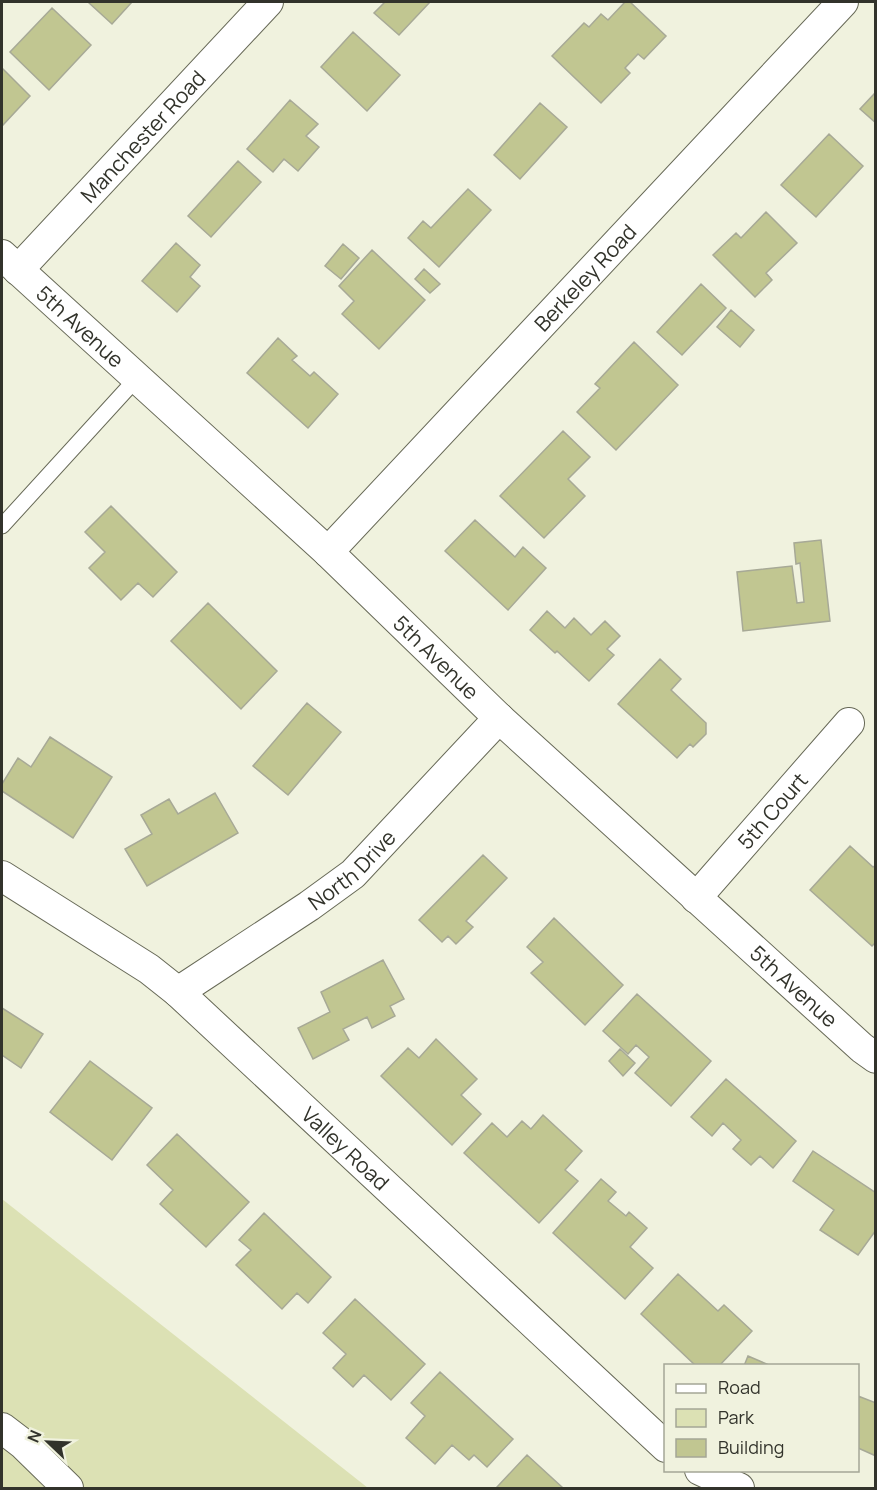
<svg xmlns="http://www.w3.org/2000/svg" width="877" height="1490" viewBox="0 0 877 1490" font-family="Manrope,sans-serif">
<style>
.green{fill:#dce1b4}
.building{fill:#c1c691;stroke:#a7a996;stroke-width:1.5}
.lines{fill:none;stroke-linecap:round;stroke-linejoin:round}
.service-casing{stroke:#676957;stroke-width:17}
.minor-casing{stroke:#676957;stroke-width:32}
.service{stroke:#fff;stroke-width:15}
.minor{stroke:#fff;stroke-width:30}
.labels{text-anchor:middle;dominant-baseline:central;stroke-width:6;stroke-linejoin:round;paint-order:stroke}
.street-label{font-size:21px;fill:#32332b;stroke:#f0f2de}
</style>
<rect width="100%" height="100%" fill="#f0f2de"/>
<!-- green -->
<path class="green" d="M 2,1199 L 368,1488 L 2,1488 Z"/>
<!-- building -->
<path class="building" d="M 88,2 L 132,2 L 112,24 Z
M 385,2 L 430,2 L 399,35 L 374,13 Z
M 625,2 L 630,2 L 666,36 L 644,59 L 638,54 L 625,68 L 630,73 L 601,103 L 552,56 L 584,23 L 589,27 L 601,14 L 608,20 Z
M 52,8 L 91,45 L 49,90 L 10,52 Z
M 353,32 L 400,75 L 367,111 L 321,67 Z
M 2,68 L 30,96 L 2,126 Z
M 876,92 L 876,123 L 860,109 Z
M 290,100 L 318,124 L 306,136 L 319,147 L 298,171 L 284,159 L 273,172 L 247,149 Z
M 540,103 L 567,127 L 520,179 L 494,155 Z
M 829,134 L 863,166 L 816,217 L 781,185 Z
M 238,161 L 261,182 L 211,237 L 188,216 Z
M 468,189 L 491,210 L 439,267 L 408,238 L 423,221 L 431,228 Z
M 766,212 L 797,243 L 766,273 L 772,280 L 755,297 L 713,255 L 736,233 L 741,238 Z
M 176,243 L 200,265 L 190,277 L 200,286 L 177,312 L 142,281 Z
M 343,244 L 359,258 L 341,279 L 325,266 Z
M 372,250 L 425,300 L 379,349 L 342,314 L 354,301 L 339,286 Z
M 424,269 L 440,284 L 430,293 L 415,279 Z
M 701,284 L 726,308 L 682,355 L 657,332 Z
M 731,310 L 754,330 L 740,347 L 717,327 Z
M 278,338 L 297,356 L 292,360 L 310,376 L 314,372 L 338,394 L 308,428 L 247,373 Z
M 634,342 L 678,385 L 616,450 L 577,412 L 600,388 L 595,384 Z
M 563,431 L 590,457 L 568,479 L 585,496 L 544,538 L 500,496 Z
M 111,506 L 177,572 L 153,597 L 138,583 L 121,600 L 89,568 L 105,552 L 85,532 Z
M 475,520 L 515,557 L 523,547 L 546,568 L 508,610 L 445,551 Z
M 821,540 L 830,621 L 743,631 L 737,572 L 792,566 L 797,603 L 804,602 L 800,563 L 796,564 L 794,543 Z
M 208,603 L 277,671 L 241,709 L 171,641 Z
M 547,611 L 565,628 L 574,618 L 591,635 L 605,621 L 620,636 L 607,649 L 614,655 L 589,681 L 557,651 L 555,653 L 530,630 Z
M 660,659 L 681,679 L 671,690 L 706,723 L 706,734 L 693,747 L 690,744 L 677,758 L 618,704 Z
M 307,703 L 341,732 L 288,795 L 253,766 Z
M 50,737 L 112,777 L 73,838 L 2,791 L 2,784 L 18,758 L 31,767 Z
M 215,793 L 238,833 L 147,886 L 125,849 L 152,834 L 141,815 L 169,799 L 178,814 Z
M 850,846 L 873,867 L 876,865 L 876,942 L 872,946 L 810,890 Z
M 483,855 L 507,878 L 466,921 L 473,927 L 456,944 L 448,936 L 442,942 L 419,920 Z
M 554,918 L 623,985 L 585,1025 L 531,973 L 543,962 L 527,947 Z
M 383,960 L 404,999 L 390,1006 L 395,1016 L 372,1028 L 367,1017 L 343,1029 L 349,1040 L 313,1059 L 298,1028 L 330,1012 L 321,992 Z
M 637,994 L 711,1061 L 671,1106 L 635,1073 L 649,1057 L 636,1045 L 628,1054 L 603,1031 Z
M 2,1008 L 43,1034 L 21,1068 L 2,1055 Z
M 436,1039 L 477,1079 L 461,1095 L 481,1114 L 452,1145 L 381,1076 L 408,1048 L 419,1058 Z
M 620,1049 L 635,1063 L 623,1076 L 609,1061 Z
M 90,1061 L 152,1108 L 112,1160 L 50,1112 Z
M 726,1079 L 796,1141 L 773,1168 L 760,1156 L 751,1165 L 733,1149 L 741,1140 L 723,1123 L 712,1136 L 691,1117 Z
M 543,1115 L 582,1151 L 565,1170 L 578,1181 L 539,1223 L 464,1153 L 492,1123 L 507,1137 L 522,1121 L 531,1129 Z
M 177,1134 L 249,1202 L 206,1247 L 160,1204 L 173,1190 L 147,1165 Z
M 813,1151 L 876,1193 L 876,1230 L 858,1255 L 820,1230 L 834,1210 L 793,1181 Z
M 601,1179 L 616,1192 L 608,1201 L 626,1216 L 629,1212 L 647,1228 L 630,1247 L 653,1268 L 625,1299 L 553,1233 Z
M 264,1213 L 331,1277 L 308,1303 L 297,1293 L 282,1309 L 236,1265 L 251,1250 L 239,1240 Z
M 678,1274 L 718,1311 L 724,1305 L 752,1331 L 719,1366 L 696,1366 L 641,1314 Z
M 355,1299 L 425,1364 L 391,1400 L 364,1375 L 353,1387 L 333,1368 L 346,1354 L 323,1333 Z
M 748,1356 L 769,1365 L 769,1366 L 744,1366 Z
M 440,1372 L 513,1439 L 487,1467 L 474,1455 L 469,1460 L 452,1445 L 435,1464 L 406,1438 L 425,1416 L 411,1403 Z
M 858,1396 L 876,1403 L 876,1456 L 858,1448 Z
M 527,1455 L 563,1488 L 499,1488 L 497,1487 Z"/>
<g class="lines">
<defs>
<path id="service" d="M 2,526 L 137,378"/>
<g id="minor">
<path id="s1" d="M 2,255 L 328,552 L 499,718 L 862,1048 L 876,1058"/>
<path id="s2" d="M 18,270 L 268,2"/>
<path id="s3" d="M 328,552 L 843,2"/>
<path id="s4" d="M 2,876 L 149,969 L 178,992 L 666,1447"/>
<path id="s5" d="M 696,898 L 849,723"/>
<path id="s6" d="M 178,992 L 309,906 L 353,874 L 499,718"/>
<path d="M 2,1428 L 23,1444 L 68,1488"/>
<path d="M 700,1470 L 739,1488"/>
</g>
</defs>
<!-- service casing -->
<use href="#service" class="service-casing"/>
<!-- minor casing -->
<use href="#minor" class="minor-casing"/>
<!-- service -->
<use href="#service" class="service"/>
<!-- minor -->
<use href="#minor" class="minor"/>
</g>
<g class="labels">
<!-- street labels -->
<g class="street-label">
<text stroke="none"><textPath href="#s2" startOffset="183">Manchester Road</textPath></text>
<text stroke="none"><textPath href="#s3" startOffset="376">Berkeley Road</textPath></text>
<text stroke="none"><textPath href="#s1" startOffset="106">5th Avenue</textPath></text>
<text stroke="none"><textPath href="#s1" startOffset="592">5th Avenue</textPath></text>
<text stroke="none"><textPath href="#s5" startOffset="116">5th Court</textPath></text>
<text stroke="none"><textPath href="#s6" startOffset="213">North Drive</textPath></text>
<text stroke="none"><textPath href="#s1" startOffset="1078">5th Avenue</textPath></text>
<text stroke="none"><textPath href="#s4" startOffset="440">Valley Road</textPath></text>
</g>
</g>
<!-- border -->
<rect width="877" height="1490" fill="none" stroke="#32332b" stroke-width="6"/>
<!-- legend -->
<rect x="664" y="1364" width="195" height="108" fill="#f0f2de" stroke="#a4a696" stroke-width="1.5"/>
<rect x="676" y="1384" width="30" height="9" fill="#ffffff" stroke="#a4a696" stroke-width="1.5"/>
<text x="718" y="1394" font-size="18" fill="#32332b">Road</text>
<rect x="676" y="1409" width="30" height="18" fill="#dce1b4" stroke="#a4a696" stroke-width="1.5"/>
<text x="718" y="1424" font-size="18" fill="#32332b">Park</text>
<rect x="676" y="1439" width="30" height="18" fill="#c1c691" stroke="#a4a696" stroke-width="1.5"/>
<text x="718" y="1454" font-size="18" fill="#32332b">Building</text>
<!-- north arrow -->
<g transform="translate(48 1442) rotate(293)" stroke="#f0f2de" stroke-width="4.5" paint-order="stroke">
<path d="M0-4.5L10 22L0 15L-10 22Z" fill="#32332b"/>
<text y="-9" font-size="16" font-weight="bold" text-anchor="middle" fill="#32332b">N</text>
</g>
</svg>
